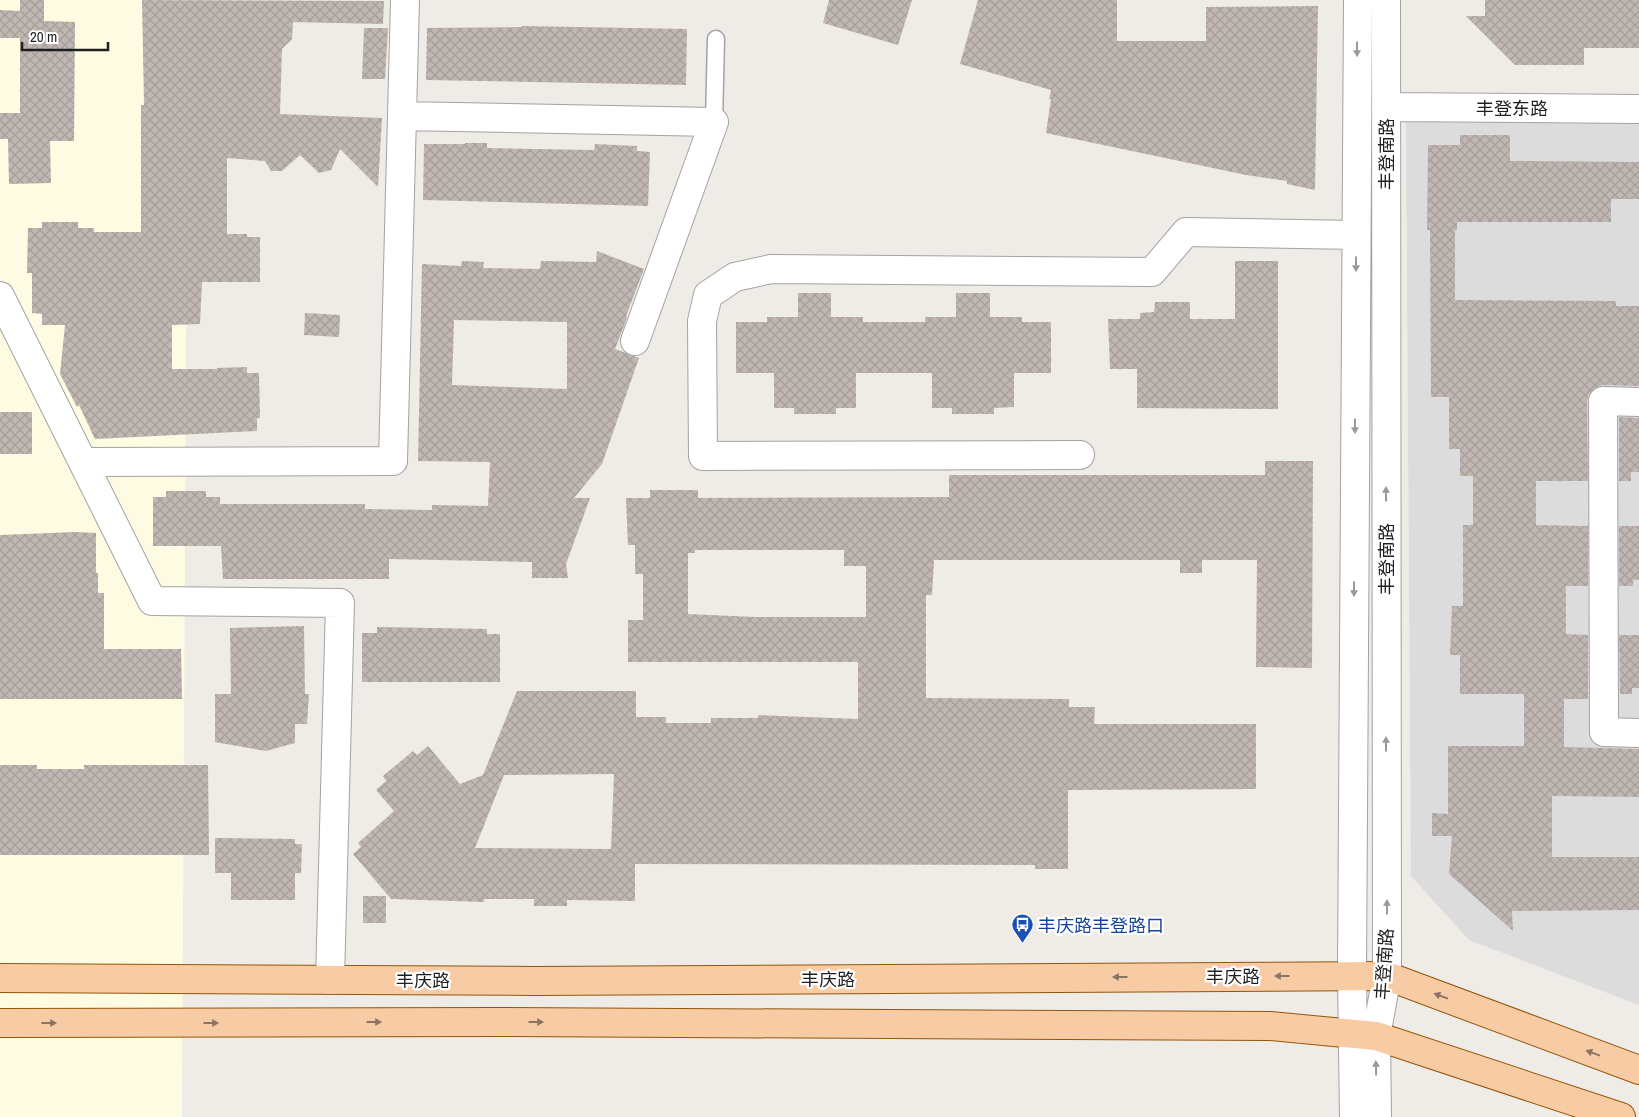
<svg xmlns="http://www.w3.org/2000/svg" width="1639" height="1117" viewBox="0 0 1639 1117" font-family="'Archivo Narrow','Noto Sans SC',sans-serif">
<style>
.residential{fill:#dddcdc}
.education{fill:#fdfbe1}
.building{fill:url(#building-cross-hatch);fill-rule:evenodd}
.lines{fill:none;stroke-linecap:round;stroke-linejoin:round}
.service-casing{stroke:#a3a3a3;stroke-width:19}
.minor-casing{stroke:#a3a3a3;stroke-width:30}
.tertiary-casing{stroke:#a3a3a3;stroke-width:30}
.primary-casing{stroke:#925709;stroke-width:30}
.service{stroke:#fff;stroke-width:16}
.minor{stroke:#fff;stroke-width:28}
.tertiary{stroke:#fff;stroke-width:28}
.primary{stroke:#f7cba4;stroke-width:28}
.oneway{fill:#9a9a9a}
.oneway2{fill:#8b7562}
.labels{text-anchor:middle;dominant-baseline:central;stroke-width:4.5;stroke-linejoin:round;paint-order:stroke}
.street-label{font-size:18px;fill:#1f1f1f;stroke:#fff}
.transit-label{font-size:18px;fill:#164399;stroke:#fff;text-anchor:start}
</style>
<defs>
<pattern id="building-cross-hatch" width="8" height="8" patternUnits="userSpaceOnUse" patternTransform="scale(1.25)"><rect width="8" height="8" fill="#c0b7b3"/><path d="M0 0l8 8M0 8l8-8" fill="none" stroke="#a59d9a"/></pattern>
</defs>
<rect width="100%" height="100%" fill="#efebe6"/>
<!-- residential -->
<path class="residential" d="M 1406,121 L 1639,122 L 1639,1005 L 1469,940 L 1411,876 Z"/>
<!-- education -->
<path class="education" d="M 0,0 L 188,0 L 182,1117 L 0,1117 Z"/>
<!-- building -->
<path class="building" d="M 20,0 L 44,0 L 44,21 L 75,22 L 74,141 L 50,141 L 51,183 L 9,184 L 8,139 L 0,139 L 0,113 L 20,113 L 20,38 L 0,38 L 0,10 L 20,11 Z
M 142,0 L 384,1 L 383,24 L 293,22 L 292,39 L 282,49 L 280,114 L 382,118 L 378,187 L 340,149 L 331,170 L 319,173 L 300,155 L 282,171 L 271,171 L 265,161 L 227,158 L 227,234 L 247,234 L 247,237 L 260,237 L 260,282 L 202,282 L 200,324 L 172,325 L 172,369 L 217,369 L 217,368 L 247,367 L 247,373 L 259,373 L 260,418 L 257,418 L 257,431 L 95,439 L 79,405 L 77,407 L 60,374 L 65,325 L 42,325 L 42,314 L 32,313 L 32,273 L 27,273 L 28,228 L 42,228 L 42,222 L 78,222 L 78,228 L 94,228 L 94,232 L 141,232 L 141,105 L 144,105 Z
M 829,0 L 912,0 L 898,45 L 823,23 Z
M 978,0 L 1117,0 L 1117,41 L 1206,41 L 1206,7 L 1318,6 L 1315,190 L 1287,184 L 1287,181 L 1246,175 L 1046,133 L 1051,99 L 1049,99 L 1051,90 L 960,64 Z
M 1485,0 L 1639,0 L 1639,48 L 1584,48 L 1584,65 L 1515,65 L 1466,16 L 1485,16 Z
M 522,26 L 687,29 L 686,85 L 426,80 L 427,28 L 522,27 Z
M 364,28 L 388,28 L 385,79 L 362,79 Z
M 1460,135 L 1510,135 L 1510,161 L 1639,162 L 1639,199 L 1611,199 L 1611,222 L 1457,222 L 1457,230 L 1455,230 L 1455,300 L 1616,301 L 1616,306 L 1639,306 L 1639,386 L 1603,385 L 1595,388 L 1589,394 L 1587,401 L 1588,481 L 1536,481 L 1536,525 L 1588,526 L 1588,586 L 1566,586 L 1566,634 L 1588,635 L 1588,699 L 1564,699 L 1564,747 L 1639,749 L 1639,797 L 1552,796 L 1552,857 L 1639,857 L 1639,910 L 1512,911 L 1513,931 L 1449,874 L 1452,836 L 1432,836 L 1432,813 L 1448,814 L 1448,746 L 1524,746 L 1524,694 L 1460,694 L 1460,655 L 1450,655 L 1452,606 L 1463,606 L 1463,525 L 1473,525 L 1473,476 L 1460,476 L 1460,449 L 1449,449 L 1449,397 L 1431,397 L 1430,230 L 1427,230 L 1428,145 L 1460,145 Z
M 465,143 L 487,143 L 487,148 L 594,150 L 595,144 L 637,146 L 637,151 L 650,152 L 648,206 L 423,200 L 424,144 L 465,144 Z
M 597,251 L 644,269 L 626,316 L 627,318 L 615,349 L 639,358 L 602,464 L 574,498 L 590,498 L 566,564 L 568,578 L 532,578 L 532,562 L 389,559 L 389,579 L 223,579 L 221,546 L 153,546 L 153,497 L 166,497 L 166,491 L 206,491 L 206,497 L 220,497 L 220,504 L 365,504 L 365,509 L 432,510 L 432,505 L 488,506 L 490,462 L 418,461 L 422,264 L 461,266 L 462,261 L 484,262 L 483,268 L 540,269 L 541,261 L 596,262 ZM 454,320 L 567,322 L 567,389 L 452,385 Z
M 1235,261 L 1278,261 L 1278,409 L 1137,408 L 1137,369 L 1110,369 L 1108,319 L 1140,319 L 1140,313 L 1154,312 L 1155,302 L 1190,302 L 1190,319 L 1235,319 Z
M 798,293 L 831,293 L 831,317 L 863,317 L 863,322 L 925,322 L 925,317 L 956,317 L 956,293 L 990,293 L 990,317 L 1022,317 L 1022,322 L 1051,322 L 1051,373 L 1014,373 L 1014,407 L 994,408 L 994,414 L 952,414 L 952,408 L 932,408 L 932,373 L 856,373 L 856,408 L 836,408 L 836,414 L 794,414 L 794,408 L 774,408 L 774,373 L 736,373 L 736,322 L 767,322 L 767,317 L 798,317 Z
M 305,313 L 340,315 L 339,337 L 304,335 Z
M 0,412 L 32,412 L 32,454 L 0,454 Z
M 1619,417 L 1639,418 L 1639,472 L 1631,472 L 1631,481 L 1619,481 Z
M 1265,461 L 1313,461 L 1312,668 L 1256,667 L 1257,560 L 1202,560 L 1202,573 L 1180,573 L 1180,560 L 934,560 L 932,595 L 926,595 L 926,698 L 1069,699 L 1069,707 L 1095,707 L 1094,724 L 1256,724 L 1256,789 L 1068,790 L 1068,869 L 1035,869 L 1035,865 L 635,864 L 635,901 L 567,900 L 567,906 L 534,906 L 534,899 L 484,899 L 484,902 L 391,899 L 353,854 L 361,847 L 358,843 L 394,811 L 376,790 L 386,781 L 383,776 L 413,751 L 417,755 L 428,746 L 460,784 L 483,775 L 517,691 L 636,691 L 636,717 L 666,717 L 666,723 L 711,723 L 711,718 L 758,718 L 758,715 L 858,719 L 858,662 L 628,662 L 628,620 L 643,620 L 643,574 L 635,574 L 635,545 L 628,545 L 626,498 L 650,498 L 650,490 L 698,490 L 698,498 L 949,497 L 949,475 L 1265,475 ZM 695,550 L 844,550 L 844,566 L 866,566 L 866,617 L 755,617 L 688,614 L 688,553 L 695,553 ZM 614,774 L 611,849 L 475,848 L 504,775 Z
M 1619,526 L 1639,526 L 1639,580 L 1633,580 L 1633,586 L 1619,586 Z
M 75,532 L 96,533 L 96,573 L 98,573 L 98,593 L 104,593 L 104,649 L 181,649 L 182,699 L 0,699 L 0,535 Z
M 304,626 L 305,694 L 309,694 L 307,724 L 295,724 L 295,743 L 266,751 L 215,742 L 215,694 L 231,694 L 230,628 Z
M 377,627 L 487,629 L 487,634 L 500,634 L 500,682 L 362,682 L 362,633 L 377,633 Z
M 1619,635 L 1639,635 L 1639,688 L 1632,688 L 1632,694 L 1620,694 Z
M 0,765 L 37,765 L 37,769 L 84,769 L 84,765 L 208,765 L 209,855 L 0,855 Z
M 215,838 L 295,839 L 295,844 L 302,844 L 301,873 L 295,873 L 295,900 L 231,900 L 231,873 L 215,873 Z
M 363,896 L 386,896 L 386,923 L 363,923 Z"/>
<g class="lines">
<defs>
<path id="service" d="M 714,122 L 716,39"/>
<path id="minor" d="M 402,116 L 714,122 L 635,341
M 0,296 L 152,601 L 340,603 L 330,980
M 1639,402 L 1603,401 L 1604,732 L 1639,733
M 1080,455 L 703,456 L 702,321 L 708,295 L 735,277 L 771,269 L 1152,272 L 1186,232 L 1356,235
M 83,462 L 393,461 L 405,0"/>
<path id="tertiary" d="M 1386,107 L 1639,109
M 1354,1117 L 1352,976 L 1358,0
M 1377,1117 L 1376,1036 L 1387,976 L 1386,0"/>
<path id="primary" d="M 0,978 L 534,981 L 1387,976 L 1639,1070
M 0,1023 L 498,1022 L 1270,1026 L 1376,1036 L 1621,1117"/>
</defs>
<!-- service casing -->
<use href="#service" class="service-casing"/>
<!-- minor casing -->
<use href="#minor" class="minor-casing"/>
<!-- tertiary casing -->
<use href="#tertiary" class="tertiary-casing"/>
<!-- primary casing -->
<use href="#primary" class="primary-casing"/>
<!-- service -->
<use href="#service" class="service"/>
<!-- minor -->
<use href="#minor" class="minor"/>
<!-- tertiary -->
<use href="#tertiary" class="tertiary"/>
<!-- primary -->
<use href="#primary" class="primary"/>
</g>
<!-- one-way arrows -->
<defs><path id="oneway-solid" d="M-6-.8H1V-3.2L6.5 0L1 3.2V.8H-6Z" transform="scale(1.25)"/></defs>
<g class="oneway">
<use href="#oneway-solid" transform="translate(1357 49) rotate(90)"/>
<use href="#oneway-solid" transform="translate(1356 264) rotate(90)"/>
<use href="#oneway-solid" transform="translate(1355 426) rotate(90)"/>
<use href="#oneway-solid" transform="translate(1386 494) rotate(-90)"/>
<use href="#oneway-solid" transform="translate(1354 589) rotate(90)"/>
<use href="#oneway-solid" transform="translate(1386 744) rotate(-90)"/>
<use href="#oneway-solid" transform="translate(1387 907) rotate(-90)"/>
<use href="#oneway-solid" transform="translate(1376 1068) rotate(-91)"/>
</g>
<g class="oneway2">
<use href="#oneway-solid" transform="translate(1282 976) rotate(180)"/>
<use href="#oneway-solid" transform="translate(1120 977) rotate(180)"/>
<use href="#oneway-solid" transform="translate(1441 996) rotate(-160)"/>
<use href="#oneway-solid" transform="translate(374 1022)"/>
<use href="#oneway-solid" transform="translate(536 1022)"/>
<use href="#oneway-solid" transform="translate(49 1023)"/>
<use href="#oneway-solid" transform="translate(211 1023)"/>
<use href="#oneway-solid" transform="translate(1593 1053) rotate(-160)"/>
</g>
<!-- icons -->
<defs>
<symbol id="bus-pin" viewBox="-11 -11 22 30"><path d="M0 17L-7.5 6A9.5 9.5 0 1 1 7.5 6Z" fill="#1a4fb4" stroke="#fff"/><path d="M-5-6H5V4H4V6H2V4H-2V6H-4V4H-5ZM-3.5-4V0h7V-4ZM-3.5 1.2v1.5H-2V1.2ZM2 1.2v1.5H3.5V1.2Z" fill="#fff"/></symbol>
</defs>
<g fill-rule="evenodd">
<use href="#bus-pin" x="1010" y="912" width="25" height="34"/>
</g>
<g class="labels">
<!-- street labels -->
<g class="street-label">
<text x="1512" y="108">丰登东路</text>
<text transform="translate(1386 154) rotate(-90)">丰登南路</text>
<text transform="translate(1386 559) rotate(-90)">丰登南路</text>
<text transform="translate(1384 964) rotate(-86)">丰登南路</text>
<text x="1233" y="976">丰庆路</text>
<text x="828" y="979">丰庆路</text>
<text x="423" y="980">丰庆路</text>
</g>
<!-- transit labels -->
<g class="transit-label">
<text x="1038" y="925">丰庆路丰登路口</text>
</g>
</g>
<!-- scale -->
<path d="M22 42v8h86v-8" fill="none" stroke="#1f1f1f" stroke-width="2.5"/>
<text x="30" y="42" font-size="15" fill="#1f1f1f" stroke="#ffffff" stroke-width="4" paint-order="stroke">20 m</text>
</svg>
